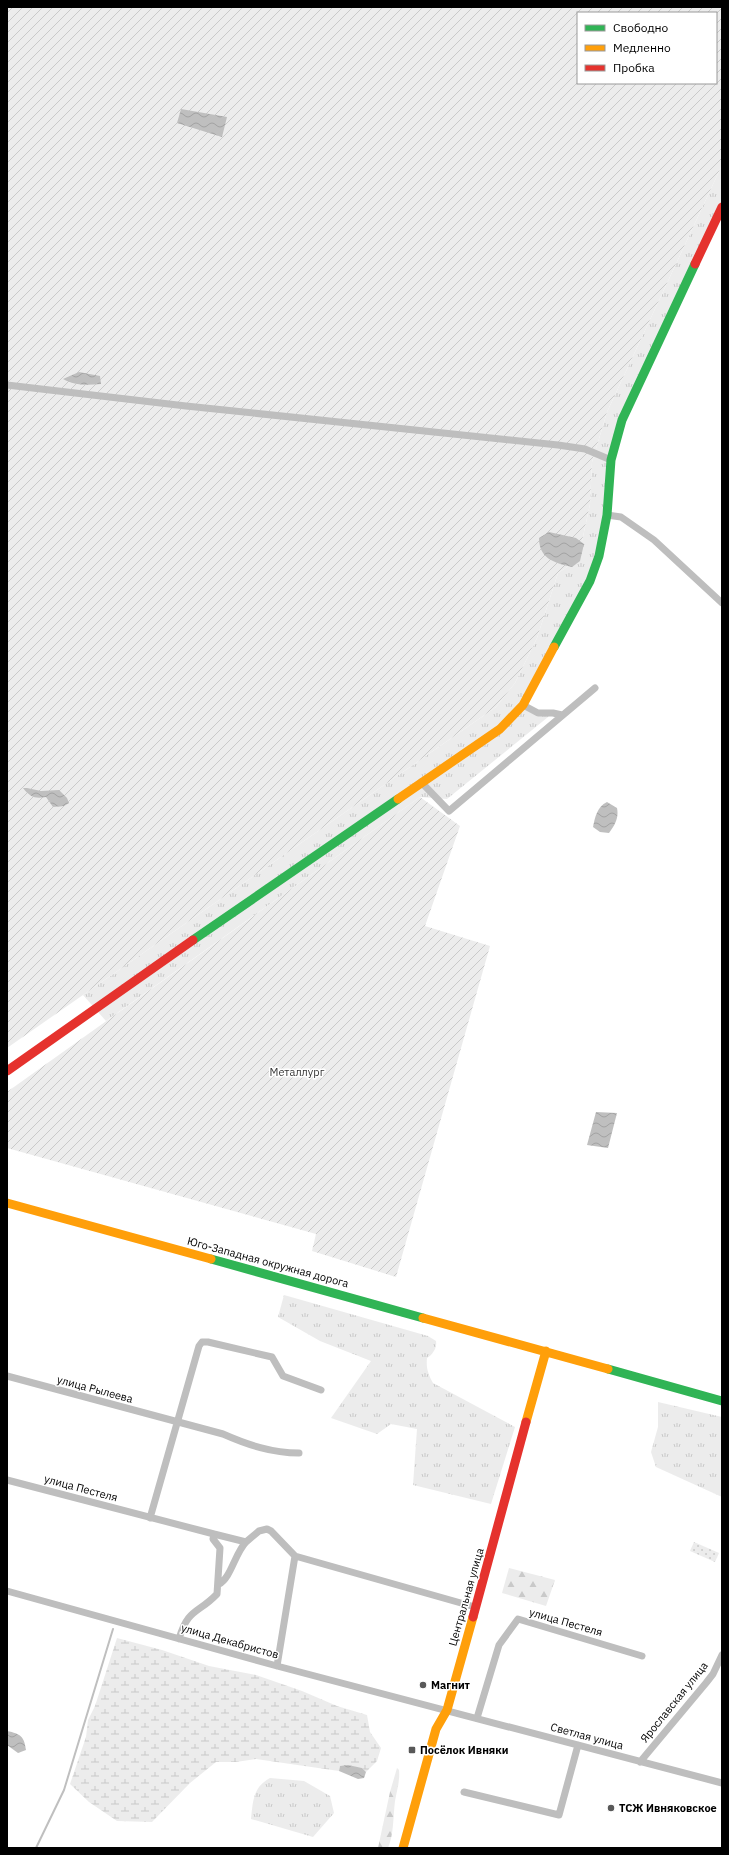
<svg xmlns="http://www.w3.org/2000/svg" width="729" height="1855" viewBox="0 0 729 1855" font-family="'IBM Plex Sans',sans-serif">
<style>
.grass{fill:url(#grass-tufts)}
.forest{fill:url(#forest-firs)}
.wetland{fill:url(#wetland-marsh)}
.park{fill:url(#park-dots)}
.garden{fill:url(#garden-furrows);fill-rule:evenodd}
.water{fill:url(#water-waves)}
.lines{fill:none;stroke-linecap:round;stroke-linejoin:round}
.stream{stroke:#bfbfbf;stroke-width:2}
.street{stroke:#bebebe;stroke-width:7}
.fast{stroke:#30b455;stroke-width:9}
.slow{stroke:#ff9f0a;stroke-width:9}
.jam{stroke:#e5322d;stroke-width:9}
.poi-dot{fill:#595959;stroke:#fff;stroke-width:1.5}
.labels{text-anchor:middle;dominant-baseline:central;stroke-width:3;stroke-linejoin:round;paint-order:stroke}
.park-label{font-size:11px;fill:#333;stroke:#fff}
.street-label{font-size:11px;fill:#000;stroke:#fff}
.poi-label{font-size:11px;font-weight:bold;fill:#000;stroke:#fff;text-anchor:start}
</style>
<defs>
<pattern id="grass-tufts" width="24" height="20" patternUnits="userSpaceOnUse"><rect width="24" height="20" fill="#ececec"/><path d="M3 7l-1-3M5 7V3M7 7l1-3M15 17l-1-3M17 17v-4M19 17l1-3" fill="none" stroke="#c9c9c9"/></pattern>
<pattern id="forest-firs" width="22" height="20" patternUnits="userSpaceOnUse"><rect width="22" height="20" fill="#ececec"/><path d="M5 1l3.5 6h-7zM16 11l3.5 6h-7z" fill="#c9c9c9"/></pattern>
<pattern id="wetland-marsh" width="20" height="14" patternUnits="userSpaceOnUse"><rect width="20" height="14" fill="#ececec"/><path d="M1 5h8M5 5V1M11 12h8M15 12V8" fill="none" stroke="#c9c9c9"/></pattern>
<pattern id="park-dots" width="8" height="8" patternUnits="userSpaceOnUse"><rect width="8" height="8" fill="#ececec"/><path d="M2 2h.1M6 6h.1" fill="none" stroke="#c9c9c9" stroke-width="1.8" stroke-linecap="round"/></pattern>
<pattern id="garden-furrows" width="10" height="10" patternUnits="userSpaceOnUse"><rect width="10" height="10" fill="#ececec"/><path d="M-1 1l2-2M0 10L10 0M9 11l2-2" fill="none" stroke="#c9c9c9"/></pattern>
<pattern id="water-waves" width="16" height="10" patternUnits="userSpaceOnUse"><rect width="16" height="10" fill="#bfbfbf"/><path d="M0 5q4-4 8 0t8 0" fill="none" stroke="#a2a2a2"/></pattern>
</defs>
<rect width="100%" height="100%" fill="#fff"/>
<!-- grass -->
<path class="grass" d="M 722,165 L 722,207 L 622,420 L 599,556 L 523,705 L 538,713 L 553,713 L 447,799 L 420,797 L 106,1021 L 83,995 L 496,707 L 515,683 L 537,638 L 558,573 L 578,560 L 590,504 L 592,462 L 607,412 Z
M 284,1295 L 428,1336 L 436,1341 C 437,1348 433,1354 427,1358 C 426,1368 428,1374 433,1383 L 515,1427 L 491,1504 L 413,1485 L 417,1429 L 391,1424 L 377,1434 L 331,1418 L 371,1361 L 320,1341 L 278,1317 Z
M 658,1402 L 722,1417 L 722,1497 L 656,1467 L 651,1452 L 658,1427 Z
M 270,1778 L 304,1781 L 330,1796 L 334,1813 L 313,1837 L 251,1819 C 253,1801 253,1787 270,1778 Z"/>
<!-- forest -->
<path class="forest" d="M 509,1568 L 555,1580 L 546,1606 L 502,1593 Z
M 397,1768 L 399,1770 C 400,1781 397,1790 395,1801 C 393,1817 394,1834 388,1848 L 378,1848 L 390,1792 Z"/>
<!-- wetland -->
<path class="wetland" d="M 117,1638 L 162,1650 L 209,1666 L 256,1675 L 302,1691 L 337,1706 L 367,1715 L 370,1732 L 381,1748 L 377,1761 L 366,1772 L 362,1768 L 340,1766 L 339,1771 L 256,1759 L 236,1762 L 216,1762 L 190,1783 L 152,1822 L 117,1821 L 89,1802 L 70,1784 L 86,1737 L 88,1720 L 95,1706 Z"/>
<!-- park -->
<path class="park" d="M 694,1542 L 719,1553 L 715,1562 L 690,1551 Z"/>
<!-- garden -->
<path class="garden" d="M 7,7 L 722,7 L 722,165 L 607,412 L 592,462 L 590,504 L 578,560 L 558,573 L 537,638 L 515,683 L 496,707 L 7,1048 ZM 578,13 L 716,13 L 716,83 L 578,83 Z
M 420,797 L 460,826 L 425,926 L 490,946 L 396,1277 L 312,1251 L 316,1234 L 7,1148 L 7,1092 Z"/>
<!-- water -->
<path class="water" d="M 181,109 L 227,117 L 222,137 L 177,123 Z
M 79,372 L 100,376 L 101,384 C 87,385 75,386 63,379 Z
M 549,532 L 576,538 L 584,544 L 580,561 L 572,567 C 555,563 539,559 539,538 Z
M 23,788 L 27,788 L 41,791 L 59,790 L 67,798 L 69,803 L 64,806 L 53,807 L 46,797 C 35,799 30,797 23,788 Z
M 607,802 L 617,808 C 619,818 615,825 609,833 L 600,832 L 593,827 C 595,817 597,807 607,802 Z
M 596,1112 L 617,1113 L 608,1148 L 587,1145 Z
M 7,1731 C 21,1734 24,1736 26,1750 L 18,1753 L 7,1745 Z
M 348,1765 L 362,1768 L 366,1772 L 364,1778 L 358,1779 L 339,1771 L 340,1766 Z"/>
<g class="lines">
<!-- stream -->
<path class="stream" d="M 36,1848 L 64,1790 L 113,1629"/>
<!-- street -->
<path class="street" d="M 7,385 L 186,406 L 558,445 L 585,449 L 611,460
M 607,515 L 621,517 L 654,540 L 722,603
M 523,705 L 538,713 L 553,713 L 562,715
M 421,782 L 449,811 L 595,688
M 7,1376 L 223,1434 C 248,1445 272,1453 299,1453
M 7,1480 L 214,1534 L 213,1539 L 220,1548 L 217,1594 C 198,1614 188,1608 179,1639
M 150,1518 L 199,1346 L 202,1342 L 208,1342 L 272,1357 L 283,1376 L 321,1390
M 214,1534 L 246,1542 L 259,1531 L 267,1529 L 271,1531 L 295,1556 L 277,1666
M 295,1556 L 475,1607
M 219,1584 C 231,1578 235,1553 246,1542
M 7,1591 L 277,1666 L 722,1783
M 477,1718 L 499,1645 L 518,1619 L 642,1656
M 640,1762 L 706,1683 L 713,1674 L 722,1655
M 464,1792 L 559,1815 L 578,1745"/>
<!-- fast -->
<path class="fast" d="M 554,647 L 590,581 L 599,556 L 607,515 L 611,460 L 622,420 L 695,264
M 193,940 L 398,799
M 211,1259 L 423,1318
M 608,1369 L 722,1401"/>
<!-- slow -->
<path class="slow" d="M 398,799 L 500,729 L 523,705 L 554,647
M 7,1203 L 211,1259
M 423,1318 L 608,1369
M 526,1422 L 546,1351
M 403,1848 L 436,1729 L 447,1710 L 473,1617"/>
<!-- jam -->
<path class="jam" d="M 695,264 L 722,207
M 7,1071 L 193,940
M 473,1617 L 526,1422"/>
</g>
<!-- markers -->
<g class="poi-dot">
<circle cx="423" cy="1685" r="4"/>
<rect x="408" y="1746" width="8" height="8" rx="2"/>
<circle cx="611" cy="1808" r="4"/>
</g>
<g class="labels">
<!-- park labels -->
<g class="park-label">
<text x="297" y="1072">Металлург</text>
</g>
<!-- street labels -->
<g class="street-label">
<text transform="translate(268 1262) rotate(15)">Юго-Западная окружная дорога</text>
<text transform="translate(95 1389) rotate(15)">улица Рылеева</text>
<text transform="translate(81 1488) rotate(15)">улица Пестеля</text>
<text transform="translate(466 1597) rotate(-74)">Центральная улица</text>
<text transform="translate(566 1622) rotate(16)">улица Пестеля</text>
<text transform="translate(230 1641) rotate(16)">улица Декабристов</text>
<text transform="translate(674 1702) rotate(-51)">Ярославская улица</text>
<text transform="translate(587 1736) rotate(15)">Светлая улица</text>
</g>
<!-- poi labels -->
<g class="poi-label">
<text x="431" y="1685">Магнит</text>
<text x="420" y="1750">Посёлок Ивняки</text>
<text x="619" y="1808">ТСЖ Ивняковское</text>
</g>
</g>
<!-- border -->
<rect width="729" height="1855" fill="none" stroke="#000000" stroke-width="16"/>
<!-- legend -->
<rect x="577" y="12" width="140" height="72" fill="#ffffff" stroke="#999999"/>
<rect x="585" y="25" width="20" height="6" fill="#30b455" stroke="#999999"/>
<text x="613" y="32" font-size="12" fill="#000000">Свободно</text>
<rect x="585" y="45" width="20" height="6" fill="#ff9f0a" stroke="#999999"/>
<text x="613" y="52" font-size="12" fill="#000000">Медленно</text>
<rect x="585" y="65" width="20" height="6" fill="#e5322d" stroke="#999999"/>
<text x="613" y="72" font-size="12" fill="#000000">Пробка</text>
</svg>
